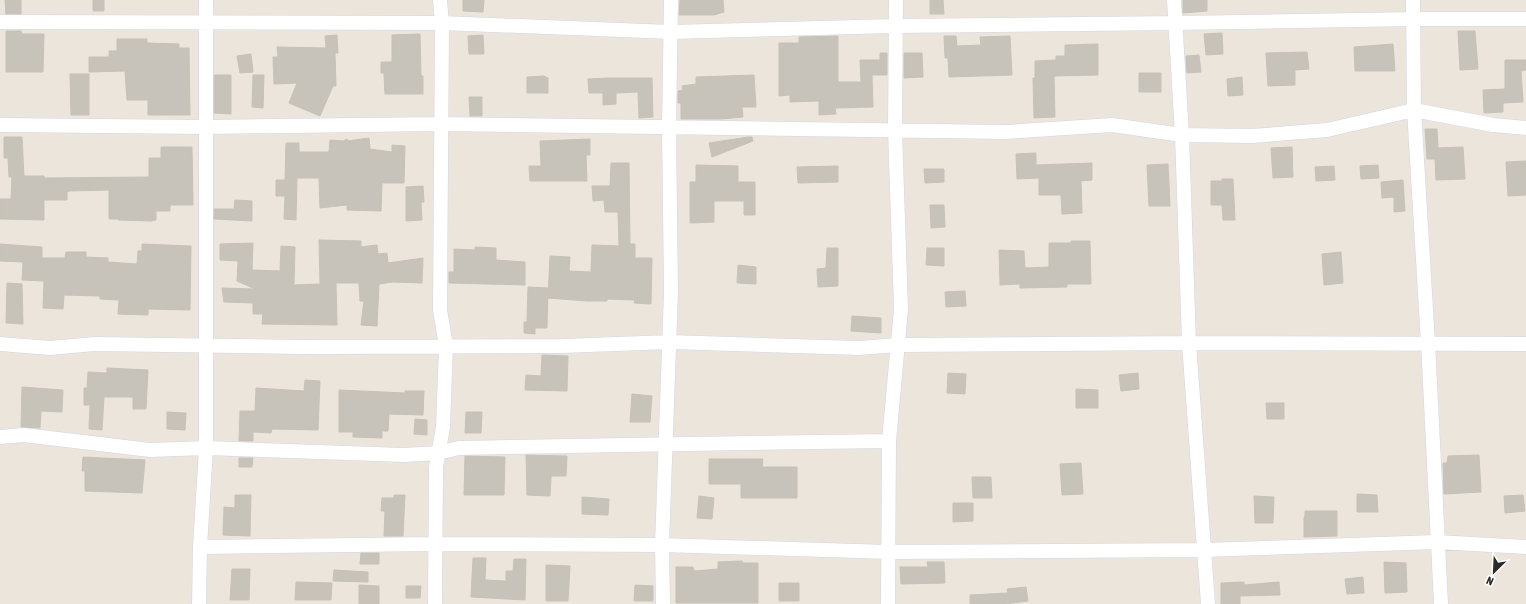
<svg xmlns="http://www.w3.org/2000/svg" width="1526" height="604" viewBox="0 0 1526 604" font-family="'Asap Condensed',sans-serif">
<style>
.building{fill:#c7c3bb;stroke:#c8c1b6}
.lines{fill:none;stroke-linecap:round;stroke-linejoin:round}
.street-casing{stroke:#d2d5e3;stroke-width:15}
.street{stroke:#fff;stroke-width:14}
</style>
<rect width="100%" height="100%" fill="#ece5dc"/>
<!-- building -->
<path class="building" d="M 5,0 L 21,0 L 21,14 L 6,14 Z
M 93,0 L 104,0 L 104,11 L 93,11 Z
M 463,0 L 484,0 L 483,12 L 463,11 Z
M 680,0 L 723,0 L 724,12 L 714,15 L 679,15 Z
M 930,0 L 943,0 L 944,14 L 930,14 Z
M 1183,0 L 1207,0 L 1207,11 L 1183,13 Z
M 6,31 L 21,31 L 22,34 L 44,34 L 43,72 L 6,72 Z
M 1458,31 L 1475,31 L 1478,69 L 1460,70 Z
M 1222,33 L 1223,54 L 1206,55 L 1204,34 Z
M 420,34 L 421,76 L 423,76 L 423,94 L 385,94 L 384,73 L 381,73 L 381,62 L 392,62 L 392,35 Z
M 337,35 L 338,53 L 335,53 L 336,86 L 333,86 L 320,116 L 289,103 L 297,83 L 274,84 L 273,57 L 278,57 L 277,47 L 326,48 L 325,36 Z
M 483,35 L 484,54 L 469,54 L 468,36 Z
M 838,36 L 838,82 L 861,82 L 860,60 L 880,60 L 880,53 L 887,53 L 887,75 L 872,75 L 873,107 L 835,108 L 836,114 L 819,115 L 819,101 L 790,102 L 790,95 L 779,96 L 779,43 L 799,43 L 799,37 Z
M 944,36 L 956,36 L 957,46 L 981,45 L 980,37 L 1010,36 L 1012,75 L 949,77 L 948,58 L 945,58 Z
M 117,39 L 147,39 L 147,43 L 179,44 L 179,48 L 189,48 L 190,115 L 148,115 L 148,100 L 127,100 L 125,71 L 89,72 L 89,57 L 109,57 L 109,51 L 117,51 Z
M 1098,44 L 1098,75 L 1054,76 L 1055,117 L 1034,118 L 1033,78 L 1035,78 L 1035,61 L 1056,60 L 1056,56 L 1065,56 L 1065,45 Z
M 1393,44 L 1395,71 L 1355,71 L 1354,47 Z
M 1307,52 L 1309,69 L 1295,70 L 1295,85 L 1268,86 L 1266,53 Z
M 904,53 L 922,53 L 923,77 L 904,78 Z
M 251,54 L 253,72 L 240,73 L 237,56 Z
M 1199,55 L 1201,72 L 1187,73 L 1186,56 Z
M 1505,60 L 1526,60 L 1526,70 L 1521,71 L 1523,102 L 1503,103 L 1503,112 L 1484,113 L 1483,90 L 1505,89 Z
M 1139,73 L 1161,73 L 1161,92 L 1139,92 Z
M 70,74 L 89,74 L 89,115 L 71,115 Z
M 214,75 L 231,75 L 231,114 L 214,113 Z
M 253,75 L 264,75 L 263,108 L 252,107 Z
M 754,75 L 756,107 L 742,107 L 743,117 L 721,119 L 681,119 L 681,103 L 678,103 L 678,91 L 683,90 L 682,86 L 696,84 L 696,77 Z
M 544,76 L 548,78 L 548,93 L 527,93 L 527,77 Z
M 1242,77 L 1243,95 L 1228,96 L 1227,79 Z
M 608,78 L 652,78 L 653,117 L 639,118 L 638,92 L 616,93 L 616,104 L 603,105 L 603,93 L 589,93 L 588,79 Z
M 469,97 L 482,97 L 482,116 L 470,116 Z
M 1425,129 L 1437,129 L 1438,148 L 1463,147 L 1465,179 L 1436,180 L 1435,159 L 1427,159 Z
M 4,137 L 22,137 L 24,176 L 44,176 L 44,178 L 149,177 L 149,158 L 161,158 L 161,147 L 192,147 L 193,205 L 170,205 L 170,211 L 156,211 L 156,220 L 151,221 L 118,220 L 118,219 L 109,219 L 109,190 L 69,191 L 67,192 L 67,200 L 44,200 L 44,220 L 0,219 L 0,199 L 11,199 L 12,177 L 9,177 L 8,158 L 4,158 Z
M 748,137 L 752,137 L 753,141 L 712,157 L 709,143 Z
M 369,138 L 370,149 L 392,152 L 392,145 L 405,146 L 404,183 L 382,183 L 381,211 L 347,210 L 347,205 L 320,208 L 319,178 L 297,178 L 296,220 L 284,219 L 285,196 L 276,196 L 276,180 L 285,180 L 286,143 L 299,143 L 299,152 L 329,152 L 330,140 L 343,141 L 347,139 L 348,141 Z
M 590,139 L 590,155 L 586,155 L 587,181 L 530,181 L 529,166 L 541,166 L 540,141 Z
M 1292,147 L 1293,177 L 1273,178 L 1271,148 Z
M 1036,153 L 1036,165 L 1092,163 L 1092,180 L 1081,181 L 1082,213 L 1062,214 L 1061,195 L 1039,195 L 1039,178 L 1017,179 L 1016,154 Z
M 1526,161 L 1526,195 L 1508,196 L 1506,162 Z
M 611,163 L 629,163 L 630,244 L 635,244 L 635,258 L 652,258 L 651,304 L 634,303 L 635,300 L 607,299 L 607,301 L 587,301 L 548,298 L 550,256 L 570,257 L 569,271 L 591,272 L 592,245 L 619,246 L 618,212 L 605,212 L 604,200 L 593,201 L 592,186 L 610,186 Z
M 1168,164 L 1170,206 L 1149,206 L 1147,165 Z
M 696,165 L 738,166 L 738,182 L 755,182 L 755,215 L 744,215 L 744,201 L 714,201 L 714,222 L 690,223 L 690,182 L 696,182 Z
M 1378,165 L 1379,178 L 1361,179 L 1360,166 Z
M 838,166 L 838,182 L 798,183 L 797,167 Z
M 1334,166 L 1335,180 L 1316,181 L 1315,167 Z
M 924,169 L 944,169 L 944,182 L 925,183 Z
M 1222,179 L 1233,179 L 1235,220 L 1223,220 L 1222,205 L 1211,205 L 1211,181 L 1222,181 Z
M 1403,180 L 1405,211 L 1394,212 L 1394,197 L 1382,198 L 1381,182 Z
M 423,186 L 424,202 L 421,202 L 422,220 L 406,221 L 406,187 Z
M 235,200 L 252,201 L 252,221 L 214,219 L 214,209 L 234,209 Z
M 930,205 L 944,205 L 945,227 L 931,228 Z
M 319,240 L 361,241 L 361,247 L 377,245 L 378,254 L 387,253 L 388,263 L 423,258 L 422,283 L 393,282 L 379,284 L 377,326 L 361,325 L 364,301 L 360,301 L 359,283 L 336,283 L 337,325 L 262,324 L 263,314 L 253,314 L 253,303 L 224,302 L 222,288 L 255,289 L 237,281 L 238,261 L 220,260 L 220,244 L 253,243 L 252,270 L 280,271 L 281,246 L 295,247 L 294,285 L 320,284 Z
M 1071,241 L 1090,241 L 1091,284 L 1067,284 L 1067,287 L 1020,288 L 1020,284 L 1000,285 L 999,250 L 1024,251 L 1025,268 L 1049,267 L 1049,243 L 1071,243 Z
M 0,244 L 42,247 L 42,258 L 65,258 L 66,252 L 86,252 L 86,257 L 108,258 L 108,262 L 137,264 L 138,251 L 142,251 L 142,244 L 191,246 L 190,310 L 148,309 L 148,315 L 118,314 L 119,300 L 100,299 L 100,296 L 64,295 L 63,309 L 43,308 L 44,281 L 22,280 L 23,262 L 0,261 Z
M 475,247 L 496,248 L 496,260 L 525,262 L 525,285 L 449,283 L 449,272 L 454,272 L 454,249 L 475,250 Z
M 827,248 L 838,248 L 838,286 L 818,287 L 817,269 L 826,268 Z
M 927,248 L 944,248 L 944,266 L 926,265 Z
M 1341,252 L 1343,283 L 1324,285 L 1322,254 Z
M 738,265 L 756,267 L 756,284 L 737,283 Z
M 7,283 L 22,284 L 23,324 L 6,323 Z
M 528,287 L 548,288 L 547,328 L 535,328 L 535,334 L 524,333 L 524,322 L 527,322 Z
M 965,291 L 966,306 L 946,307 L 945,292 Z
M 852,316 L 881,318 L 881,333 L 851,331 Z
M 542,355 L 568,356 L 567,391 L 525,390 L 526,375 L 541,376 Z
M 107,368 L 148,370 L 146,409 L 133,409 L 133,397 L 104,397 L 102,430 L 89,429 L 90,405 L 84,405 L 84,388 L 87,388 L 88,372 L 107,373 Z
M 948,373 L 966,374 L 965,394 L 947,393 Z
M 1138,373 L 1139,389 L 1121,391 L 1119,375 Z
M 305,380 L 320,381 L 318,430 L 272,429 L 271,433 L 253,432 L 253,441 L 239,441 L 240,411 L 255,411 L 256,388 L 304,391 Z
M 22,387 L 63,390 L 62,412 L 41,411 L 40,428 L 21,427 Z
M 1076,389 L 1098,390 L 1098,408 L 1076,408 Z
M 339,390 L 405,393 L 405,391 L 424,391 L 423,415 L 389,414 L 388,431 L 382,431 L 382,438 L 353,437 L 353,432 L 339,432 Z
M 632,394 L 652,396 L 650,422 L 630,422 Z
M 1266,403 L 1284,403 L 1284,419 L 1267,419 Z
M 167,412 L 186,413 L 185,430 L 167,429 Z
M 466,412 L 482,412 L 481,433 L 465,433 Z
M 415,419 L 427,420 L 427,435 L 414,434 Z
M 526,455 L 567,456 L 566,476 L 551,476 L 550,496 L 527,495 Z
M 1479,455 L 1481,492 L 1444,494 L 1443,463 L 1447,463 L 1448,456 Z
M 465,456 L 505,457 L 504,495 L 464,495 Z
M 83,457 L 145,460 L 142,493 L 85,491 L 85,471 L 82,471 Z
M 239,458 L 253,458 L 252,467 L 239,467 Z
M 709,459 L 763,459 L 762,467 L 797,467 L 797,498 L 741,498 L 741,484 L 709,484 Z
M 1081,463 L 1083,494 L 1062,495 L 1060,464 Z
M 972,477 L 991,477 L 992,498 L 973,498 Z
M 1357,494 L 1377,495 L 1378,512 L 1357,512 Z
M 235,495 L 251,495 L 250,536 L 223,535 L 224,507 L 235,508 Z
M 394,495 L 405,495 L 403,536 L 384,536 L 385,511 L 381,511 L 382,498 L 394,498 Z
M 1523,495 L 1525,511 L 1505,513 L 1504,496 Z
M 699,496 L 714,498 L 712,519 L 697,518 Z
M 1254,496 L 1274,497 L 1273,523 L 1255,523 Z
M 582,497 L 609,499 L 608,515 L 582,514 Z
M 953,503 L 973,503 L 973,521 L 953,522 Z
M 1305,511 L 1337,511 L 1337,536 L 1304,537 L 1304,517 L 1305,517 Z
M 361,553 L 379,553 L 379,564 L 360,564 Z
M 473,558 L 486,558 L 485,580 L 506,581 L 506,571 L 513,571 L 514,559 L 526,559 L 525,600 L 471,597 Z
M 742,561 L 743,563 L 758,563 L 758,603 L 676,603 L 676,567 L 693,567 L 694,571 L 718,569 L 718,562 Z
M 927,562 L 944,562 L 945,583 L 901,584 L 900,567 L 928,567 Z
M 1384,562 L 1406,563 L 1407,592 L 1385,593 Z
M 546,565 L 570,566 L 568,601 L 546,601 Z
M 232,569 L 250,569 L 249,600 L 230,600 Z
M 334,570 L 368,572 L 368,582 L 333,581 Z
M 1363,577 L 1364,593 L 1347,594 L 1345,579 Z
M 296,582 L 332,583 L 331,600 L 295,600 Z
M 1244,582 L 1244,585 L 1279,582 L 1280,595 L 1240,596 L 1240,604 L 1221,604 L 1221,583 Z
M 779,583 L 799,583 L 799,601 L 779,601 Z
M 359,585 L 379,586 L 379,604 L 359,604 Z
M 635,585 L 653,586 L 653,601 L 634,601 Z
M 406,586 L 421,586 L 420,598 L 406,598 Z
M 1026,587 L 1028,601 L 1006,604 L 970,604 L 970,595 L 1008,593 L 1007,589 Z"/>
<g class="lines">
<defs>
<path id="street" d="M 1174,0 L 1182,135 L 1189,343 L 1208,604
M 1413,0 L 1414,110 L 1428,343 L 1441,604
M 0,22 L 442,23 L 671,32 L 894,26 L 1175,23 L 1415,19 L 1526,19
M 0,125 L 205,127 L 440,124 L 1005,132 L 1112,125 L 1182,135 L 1252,136 L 1327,130 L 1414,110 L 1493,125 L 1526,128
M 0,344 L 50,348 L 94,344 L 303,347 L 562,346 L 670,342 L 859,348 L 898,345 L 1189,343 L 1526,344
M 0,437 L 24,435 L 150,450 L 206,448 L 404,455 L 438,453 L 459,448 C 602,446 746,442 889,441
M 200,547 L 434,544 L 662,545 L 889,552 L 1204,550 L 1437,542 L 1526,547
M 199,604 L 200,547 L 206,448 L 206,0
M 435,604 L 436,467 L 443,427 L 446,346 L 440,310 L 442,23 L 440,0
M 663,604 L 662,545 L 671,291 L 669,127 L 671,0
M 888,604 L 889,441 L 901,309 L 895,131 L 896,0"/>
</defs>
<!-- street casing -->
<use href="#street" class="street-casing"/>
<!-- street -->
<use href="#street" class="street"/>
</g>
<!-- north arrow -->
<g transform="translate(1494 572) rotate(204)" stroke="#ffffff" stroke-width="3" paint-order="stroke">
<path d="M0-3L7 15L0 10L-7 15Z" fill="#2a2a2a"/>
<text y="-6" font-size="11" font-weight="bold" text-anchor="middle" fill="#2a2a2a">N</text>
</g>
</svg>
